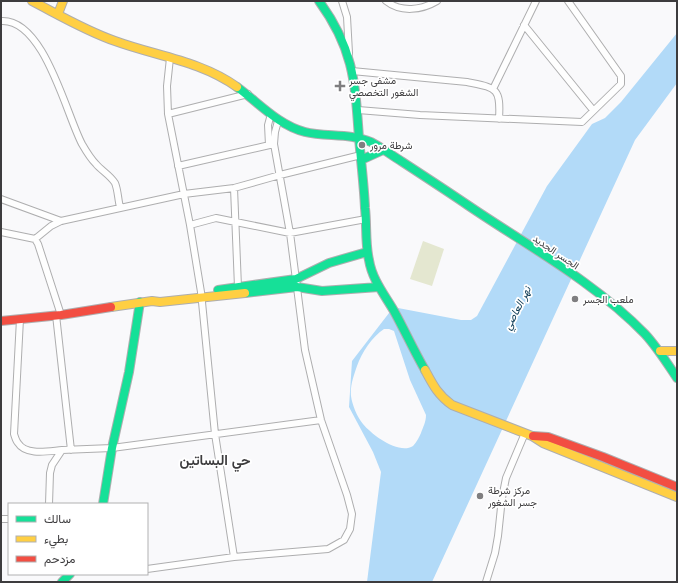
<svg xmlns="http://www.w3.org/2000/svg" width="678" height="583" viewBox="0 0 678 583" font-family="Helvetica,Vazirmatn,sans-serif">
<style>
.green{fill:#e4e7d0}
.water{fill:#b2daf8;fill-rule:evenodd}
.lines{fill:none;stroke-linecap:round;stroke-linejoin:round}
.street-casing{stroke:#aeaeaf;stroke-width:8}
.fast-casing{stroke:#aeaeaf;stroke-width:10}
.slow-casing{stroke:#aeaeaf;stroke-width:10}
.jam-casing{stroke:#aeaeaf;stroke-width:10}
.street{stroke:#fefefe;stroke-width:6}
.fast{stroke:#16e098;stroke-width:8}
.slow{stroke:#ffcf43;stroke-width:8}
.jam{stroke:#f24e42;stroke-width:8}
.poi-dot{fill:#7f7e80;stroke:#fff;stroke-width:1.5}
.labels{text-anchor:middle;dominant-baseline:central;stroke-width:3.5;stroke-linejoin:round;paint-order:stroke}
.poi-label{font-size:10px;fill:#3d3c3e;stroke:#fff;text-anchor:start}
.street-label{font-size:10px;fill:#3d3c3e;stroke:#fff}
.water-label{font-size:11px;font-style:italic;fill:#083752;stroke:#fff}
.district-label{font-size:14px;font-weight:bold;fill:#3d3c3e;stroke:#fff}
</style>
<rect width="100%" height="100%" fill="#f9f9fb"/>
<!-- green -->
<path class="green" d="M 423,241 L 444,249 L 432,286 L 410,279 Z"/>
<!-- water -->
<path class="water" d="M 677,33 L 677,83 L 635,140 L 432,582 L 367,582 L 381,472 L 373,452 L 349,407 L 352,361 L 389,313 L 398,308 L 461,320 L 471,320 L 477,316 L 547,186 L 592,124 L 605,118 L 621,102 ZM 384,329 L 389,329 L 394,331 L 410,380 L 426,415 C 426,422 423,427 421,433 C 419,437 417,442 413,446 C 399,455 372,435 363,424 C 357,417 352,404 351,396 C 350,385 354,375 357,366 C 362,352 372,337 384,329 Z"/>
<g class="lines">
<defs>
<path id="street" d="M 342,1 L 347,17 L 349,53
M 386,1 C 401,13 422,10 437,1
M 1,21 C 44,18 66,114 82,144 C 86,151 90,158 96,164 C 102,171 110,175 115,183 C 118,190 118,200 120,207
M 524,25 L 593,110
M 170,58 L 167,86 L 168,114 L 190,225 L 201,292 L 215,434 L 234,557
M 352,71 L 467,82 C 496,88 501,87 499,119
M 493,89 L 536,1
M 358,110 L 420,115 L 582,122 L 621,84 L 621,76 L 568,1
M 168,114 L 248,94
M 269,145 L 268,125 L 271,114
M 178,166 L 274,144
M 234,188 L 238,287
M 1,199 L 61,221
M 190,225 L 216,218 L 290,233 L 366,219
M 1,232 L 35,239 L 38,244 L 61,315
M 35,239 L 51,226 L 61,221 L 184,194 L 234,188 L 280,175 L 361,155
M 56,315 L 71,450
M 20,319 L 14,434 C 15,437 16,441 18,443 C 26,456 49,451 62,450
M 49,504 L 50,473 L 52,465 L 62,450 L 112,448 L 321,420
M 1,519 L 9,519
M 147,569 L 234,557 L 328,549 L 344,540 L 350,529 L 352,514 L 347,495 L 321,420 L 305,350 L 290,233 L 274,144 L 275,132 L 278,121
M 486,582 L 495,553 L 498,536 L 502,498 L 506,478 L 525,433"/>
<path id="fast" d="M 319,1 C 354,49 355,82 359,138 C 361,162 364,185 365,208 C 367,225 365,243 369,260 C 372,279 384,294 394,311 C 405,331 414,351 425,370
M 237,87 C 259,103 278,125 305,132 C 326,137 350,133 371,142 C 381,147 391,155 401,161 C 424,176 447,191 469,206 C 528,246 596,283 645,334 C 657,347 667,363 677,378
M 361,160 L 383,150
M 218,290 L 296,279 L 329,263 L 367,252
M 245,293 L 297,287 L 322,291 L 379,287
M 103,504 L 112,448 L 129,372 L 140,302
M 62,582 L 70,574"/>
<path id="slow" d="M 32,1 C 59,15 86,31 115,41 C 156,56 201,61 237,87
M 58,14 L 63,1
M 111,307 L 152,301 L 160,302 L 245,293
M 660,351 L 677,351
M 425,370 C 433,385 438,395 452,405 L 532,436 L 543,443 L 677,497"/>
<path id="jam" d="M 1,321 L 61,315 L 111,307
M 533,436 L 548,437 L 603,457 L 677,487"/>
</defs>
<!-- street casing -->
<use href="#street" class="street-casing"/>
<!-- fast casing -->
<use href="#fast" class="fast-casing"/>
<!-- slow casing -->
<use href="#slow" class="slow-casing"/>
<!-- jam casing -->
<use href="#jam" class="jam-casing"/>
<!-- street -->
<use href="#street" class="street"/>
<!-- fast -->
<use href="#fast" class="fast"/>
<!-- slow -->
<use href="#slow" class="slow"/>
<!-- jam -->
<use href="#jam" class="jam"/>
</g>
<!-- markers -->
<g class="poi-dot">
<path d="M338 80h4v4h4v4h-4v4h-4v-4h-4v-4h4z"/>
<circle cx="362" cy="145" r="4"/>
<circle cx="575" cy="299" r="4"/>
<circle cx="480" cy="496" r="4"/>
</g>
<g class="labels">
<!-- poi labels -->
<g class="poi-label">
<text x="349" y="80">مشفى جسر<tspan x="349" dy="12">الشغور التخصصي</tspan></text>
<text x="370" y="145">شرطة مرور</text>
<text x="583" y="299">ملعب الجسر</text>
<text x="488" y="490">مركز شرطة<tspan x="488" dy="12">جسر الشغور</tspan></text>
</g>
<!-- street labels -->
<g class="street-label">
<text transform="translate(556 252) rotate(34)">الجسر الجديد</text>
</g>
<!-- water labels -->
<g class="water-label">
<text transform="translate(517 308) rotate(-63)">نهر العاصي</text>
</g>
<!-- district labels -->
<g class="district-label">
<text x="215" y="460">حي البساتين</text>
</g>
</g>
<!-- border -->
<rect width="678" height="583" fill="none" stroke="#3d3c3e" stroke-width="4"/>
<!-- legend -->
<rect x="8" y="503" width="140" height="72" fill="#ffffff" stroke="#b1b1b2"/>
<rect x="16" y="516" width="20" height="6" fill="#16e098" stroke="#b1b1b2"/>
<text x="44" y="523" font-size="12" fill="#3d3c3e">سالك</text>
<rect x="16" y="536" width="20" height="6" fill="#ffcf43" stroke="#b1b1b2"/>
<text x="44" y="543" font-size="12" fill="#3d3c3e">بطيء</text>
<rect x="16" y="556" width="20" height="6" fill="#f24e42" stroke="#b1b1b2"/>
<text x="44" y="563" font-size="12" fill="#3d3c3e">مزدحم</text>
</svg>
